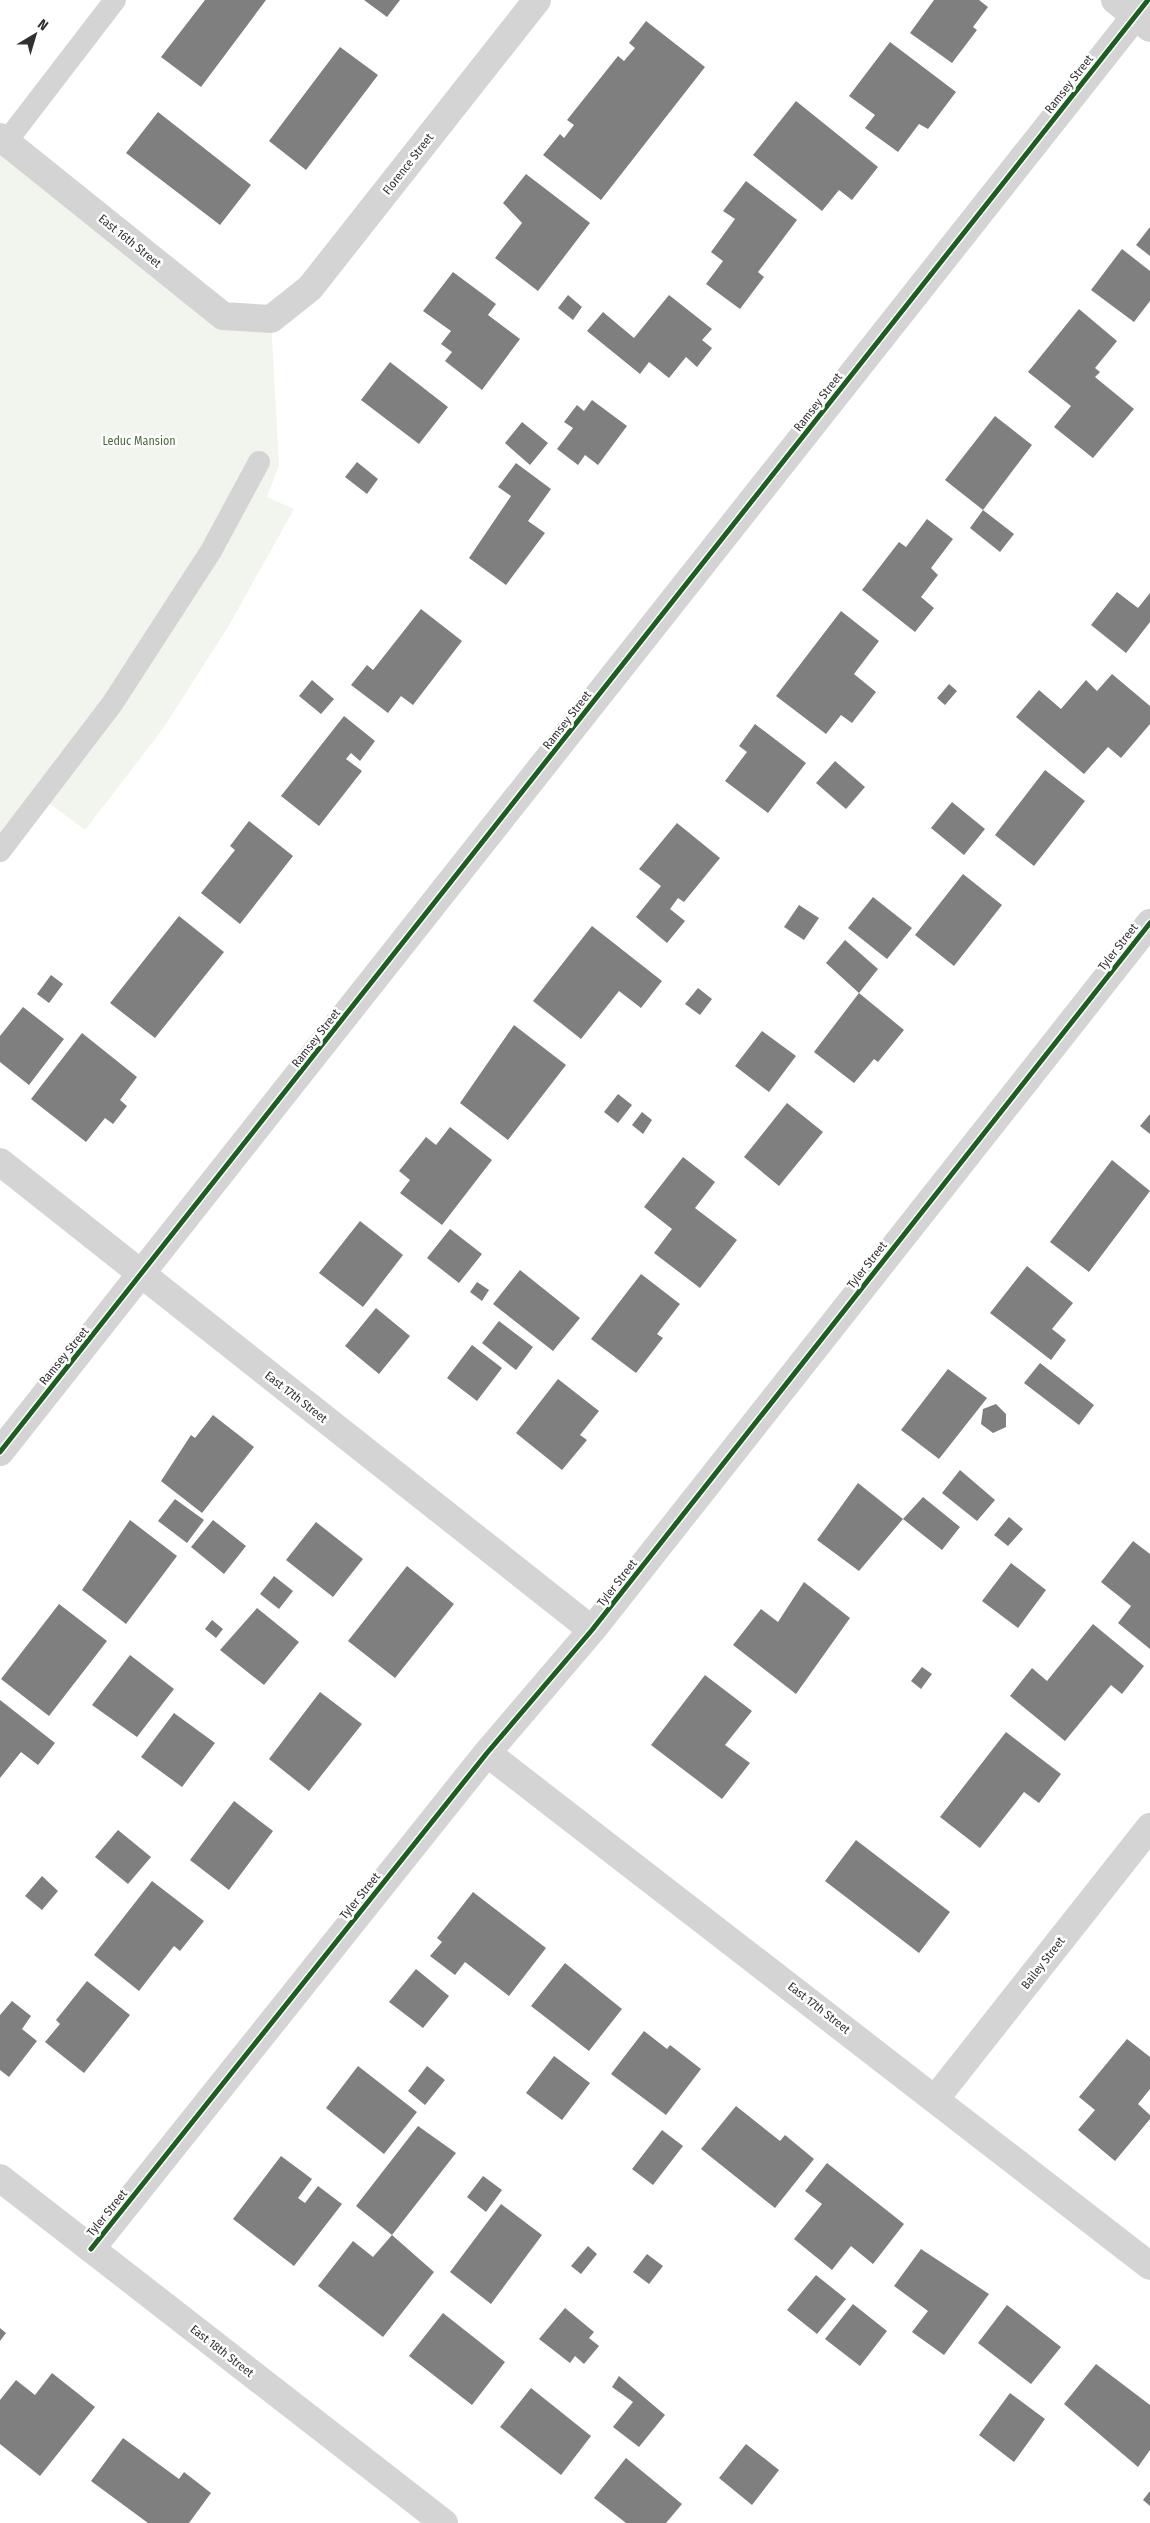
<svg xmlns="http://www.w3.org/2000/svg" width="1150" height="2523" viewBox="0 0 1150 2523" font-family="'Fira Sans Condensed',sans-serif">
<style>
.green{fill:#f1f5ed}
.building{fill:#7f7f7f}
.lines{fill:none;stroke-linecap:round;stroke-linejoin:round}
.service{stroke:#d4d4d4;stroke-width:22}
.minor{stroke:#d4d4d4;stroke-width:28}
.tertiary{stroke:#d4d4d4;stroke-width:28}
.cycleway-casing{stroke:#fff;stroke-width:8}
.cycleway{stroke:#1b5e20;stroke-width:5}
.labels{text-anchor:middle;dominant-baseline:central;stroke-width:5;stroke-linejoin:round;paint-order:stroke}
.street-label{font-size:12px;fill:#303030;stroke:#fff}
.park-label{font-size:12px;fill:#4f6b3d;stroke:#fff}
</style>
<rect width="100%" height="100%" fill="#fff"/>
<!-- green -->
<path class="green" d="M 0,137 L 223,316 L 271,319 L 279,465 L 267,497 L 294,509 L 228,627 L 162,730 L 85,830 L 42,798 L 0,851 Z"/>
<!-- building -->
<path class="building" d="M 205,0 L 266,0 L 201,87 L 161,57 Z
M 364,0 L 400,0 L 387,17 Z
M 934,0 L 979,0 L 988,7 L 973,27 L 977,30 L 952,63 L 910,33 Z
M 646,21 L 705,67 L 601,200 L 543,155 L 560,134 L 564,138 L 574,125 L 567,120 L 618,56 L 624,61 L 635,48 L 629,43 Z
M 890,42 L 956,92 L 928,129 L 919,124 L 898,152 L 865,128 L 875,115 L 849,96 Z
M 340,47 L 378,75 L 306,170 L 269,141 Z
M 796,101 L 878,167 L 852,200 L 839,190 L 822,211 L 753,155 Z
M 158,112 L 251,185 L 220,225 L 126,153 Z
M 526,174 L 590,223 L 538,291 L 495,258 L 522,223 L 503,203 Z
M 746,181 L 797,220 L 758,272 L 764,277 L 740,309 L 706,284 L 723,261 L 711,252 L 735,219 L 723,211 Z
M 1150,227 L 1150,256 L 1136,245 Z
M 1122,249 L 1150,271 L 1150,301 L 1134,322 L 1091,290 Z
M 453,272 L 496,304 L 488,315 L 520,339 L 482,390 L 445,361 L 452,352 L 441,344 L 451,331 L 423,311 Z
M 568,295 L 582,307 L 573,320 L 558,308 Z
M 669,295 L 712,329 L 702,340 L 712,348 L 697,367 L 686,357 L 669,378 L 649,362 L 640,374 L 587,331 L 603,312 L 634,338 Z
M 1079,309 L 1117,341 L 1095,368 L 1100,372 L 1095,377 L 1134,409 L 1093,458 L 1054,427 L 1071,406 L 1028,372 Z
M 390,362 L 448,407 L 419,444 L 361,400 Z
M 592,400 L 627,426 L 598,465 L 585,455 L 578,465 L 557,449 L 573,428 L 564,422 L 577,405 L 584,411 Z
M 995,416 L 1032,445 L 983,510 L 945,480 Z
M 522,422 L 548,443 L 530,465 L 505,443 Z
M 357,462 L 378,479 L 367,494 L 345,477 Z
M 516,463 L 551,489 L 528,521 L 545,533 L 506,585 L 469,558 L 511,496 L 498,487 Z
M 983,510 L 1014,534 L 1000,552 L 970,528 Z
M 927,519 L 953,539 L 931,568 L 938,575 L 921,597 L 934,608 L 915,632 L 862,590 L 899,542 L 906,547 Z
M 1117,592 L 1138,608 L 1150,593 L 1150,622 L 1126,653 L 1091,625 Z
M 421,609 L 462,641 L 413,705 L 401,696 L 388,713 L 351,685 L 367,665 L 373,670 Z
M 841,611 L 879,641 L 854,674 L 876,692 L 852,723 L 841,715 L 826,734 L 776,696 Z
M 1112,674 L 1150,706 L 1150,724 L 1121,758 L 1108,747 L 1084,774 L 1016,717 L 1039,690 L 1061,709 L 1086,680 L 1097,691 Z
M 312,680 L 334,699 L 321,714 L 299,696 Z
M 949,684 L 957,691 L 945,705 L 937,698 Z
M 344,716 L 375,741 L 360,761 L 351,753 L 346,759 L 362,771 L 319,826 L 281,796 Z
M 755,724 L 806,763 L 768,813 L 725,781 L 747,752 L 739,746 Z
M 835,761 L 865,787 L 846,809 L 816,783 Z
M 1045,770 L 1085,801 L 1034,866 L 995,835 Z
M 952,802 L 985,829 L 964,855 L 931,828 Z
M 249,821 L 293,856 L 240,924 L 201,893 L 235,850 L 230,846 Z
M 677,823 L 720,858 L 684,902 L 678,898 L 670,909 L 685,921 L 667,943 L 636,917 L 661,886 L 639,869 Z
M 963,874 L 1002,905 L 954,966 L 915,935 Z
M 873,897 L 912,928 L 887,959 L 848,928 Z
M 799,905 L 819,918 L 804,940 L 784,927 Z
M 179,916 L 224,952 L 155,1038 L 110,1003 Z
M 592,926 L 662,981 L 641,1008 L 619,991 L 581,1039 L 533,1001 Z
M 845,940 L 878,969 L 859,993 L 826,963 Z
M 51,975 L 63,984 L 49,1003 L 37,994 Z
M 698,988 L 712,999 L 700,1015 L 685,1004 Z
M 859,993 L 904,1030 L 878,1062 L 874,1059 L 854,1083 L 814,1052 Z
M 23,1007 L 64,1039 L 29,1085 L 0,1062 L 0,1036 Z
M 514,1025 L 566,1065 L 508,1140 L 460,1103 Z
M 762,1031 L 796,1056 L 769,1092 L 735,1066 Z
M 82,1033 L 137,1077 L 120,1100 L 127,1106 L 113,1124 L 105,1118 L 86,1142 L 31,1099 Z
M 618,1094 L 632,1105 L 618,1123 L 604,1112 Z
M 787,1103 L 823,1132 L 779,1186 L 744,1157 Z
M 642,1112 L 652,1120 L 643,1134 L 632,1125 Z
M 1150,1114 L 1150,1134 L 1140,1126 Z
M 450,1127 L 492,1160 L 442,1225 L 400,1193 L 410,1180 L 399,1171 L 426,1137 L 436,1145 Z
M 683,1157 L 715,1182 L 695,1208 L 737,1240 L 700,1288 L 654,1253 L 672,1229 L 644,1207 Z
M 1112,1160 L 1150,1191 L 1089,1272 L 1050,1242 Z
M 360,1221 L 403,1255 L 363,1307 L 319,1273 Z
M 450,1229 L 482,1254 L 459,1283 L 427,1258 Z
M 1027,1266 L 1073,1303 L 1052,1329 L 1066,1340 L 1051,1360 L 990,1313 Z
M 520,1270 L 580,1318 L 553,1351 L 493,1304 Z
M 641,1274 L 680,1304 L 657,1334 L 663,1338 L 636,1373 L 591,1339 Z
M 477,1282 L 489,1290 L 482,1301 L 470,1292 Z
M 376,1308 L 410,1336 L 379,1374 L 345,1346 Z
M 499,1321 L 533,1347 L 516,1370 L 482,1343 Z
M 472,1345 L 502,1368 L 477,1401 L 447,1378 Z
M 1040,1363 L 1094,1405 L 1079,1425 L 1024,1383 Z
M 948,1369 L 987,1398 L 939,1459 L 901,1430 Z
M 558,1379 L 599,1411 L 580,1435 L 587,1440 L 562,1470 L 516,1433 Z
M 996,1404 L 1006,1414 L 1006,1427 L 993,1433 L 981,1424 L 983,1409 Z
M 213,1415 L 254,1447 L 202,1513 L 161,1481 L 191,1435 L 195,1438 Z
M 960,1470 L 995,1500 L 977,1521 L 942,1493 Z
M 858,1483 L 903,1519 L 923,1497 L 960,1527 L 942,1550 L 903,1519 L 859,1571 L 817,1540 Z
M 175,1499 L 204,1520 L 187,1543 L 158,1521 Z
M 1009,1517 L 1023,1529 L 1008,1546 L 994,1535 Z
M 130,1520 L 177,1556 L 126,1624 L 82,1590 Z
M 213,1520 L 246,1546 L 224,1574 L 191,1547 Z
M 316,1522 L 363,1559 L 333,1597 L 286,1560 Z
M 1133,1541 L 1150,1554 L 1150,1649 L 1118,1623 L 1131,1606 L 1101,1582 Z
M 1011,1563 L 1046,1590 L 1018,1628 L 982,1601 Z
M 407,1566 L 454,1604 L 395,1678 L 348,1641 Z
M 274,1576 L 293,1591 L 279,1609 L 260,1594 Z
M 804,1582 L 850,1618 L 796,1694 L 733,1645 L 761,1609 L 778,1622 Z
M 59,1604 L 107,1641 L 49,1716 L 1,1679 Z
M 257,1608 L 299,1642 L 264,1685 L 220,1650 Z
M 212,1620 L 223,1629 L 216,1638 L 205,1629 Z
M 1093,1624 L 1144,1666 L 1122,1694 L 1111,1685 L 1065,1741 L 1010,1696 L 1032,1668 L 1047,1681 Z
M 130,1655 L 174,1689 L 137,1737 L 92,1705 Z
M 922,1667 L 932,1674 L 921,1689 L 911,1681 Z
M 705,1675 L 752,1711 L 725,1745 L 750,1763 L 722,1799 L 651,1745 Z
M 320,1692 L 362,1724 L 309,1791 L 269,1759 Z
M 0,1700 L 55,1743 L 38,1765 L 21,1752 L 0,1778 Z
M 174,1713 L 215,1743 L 182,1787 L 141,1757 Z
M 1006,1732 L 1061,1774 L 1039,1803 L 1024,1792 L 980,1848 L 940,1817 Z
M 234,1801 L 273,1831 L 229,1890 L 190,1860 Z
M 118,1830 L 151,1857 L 128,1884 L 95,1857 Z
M 856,1840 L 950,1912 L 919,1953 L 825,1881 Z
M 42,1876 L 58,1891 L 42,1910 L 25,1896 Z
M 152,1881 L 204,1921 L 180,1951 L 174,1946 L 139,1991 L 94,1955 Z
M 473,1892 L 546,1948 L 509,1996 L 465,1962 L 455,1975 L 430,1956 L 442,1942 L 437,1938 Z
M 565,1963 L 622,2009 L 589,2051 L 531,2006 Z
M 416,1969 L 449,1996 L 423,2028 L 389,2002 Z
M 87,1981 L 130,2015 L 84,2073 L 45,2042 L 60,2024 L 56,2020 Z
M 12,2001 L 31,2016 L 22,2029 L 37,2041 L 9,2077 L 0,2070 L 0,2015 Z
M 644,2031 L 667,2049 L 670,2045 L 701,2069 L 666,2115 L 611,2074 Z
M 1127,2039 L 1150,2057 L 1150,2089 L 1138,2104 L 1150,2115 L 1150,2119 L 1115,2161 L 1078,2130 L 1095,2110 L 1079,2097 Z
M 554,2056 L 590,2083 L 562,2120 L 526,2093 Z
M 358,2066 L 417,2112 L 384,2154 L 326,2108 Z
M 427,2066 L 445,2080 L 425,2105 L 408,2091 Z
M 736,2106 L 780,2141 L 785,2135 L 814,2159 L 775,2208 L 701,2149 Z
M 418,2126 L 456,2153 L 392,2235 L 356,2206 Z
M 662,2130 L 683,2146 L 653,2185 L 632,2169 Z
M 281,2156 L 312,2179 L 298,2198 L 305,2203 L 318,2186 L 342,2204 L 294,2266 L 233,2219 Z
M 827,2163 L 904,2224 L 873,2264 L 851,2246 L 832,2270 L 794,2239 L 822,2204 L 805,2191 Z
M 483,2176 L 502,2190 L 486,2212 L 467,2197 Z
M 501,2204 L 542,2235 L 491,2304 L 450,2272 Z
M 392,2235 L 434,2272 L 383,2337 L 318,2286 L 353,2241 L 373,2257 Z
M 588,2246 L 597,2254 L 581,2274 L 571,2266 Z
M 921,2249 L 989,2294 L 944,2355 L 912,2332 L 928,2311 L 894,2286 Z
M 647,2254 L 663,2266 L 649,2284 L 633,2272 Z
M 816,2275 L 846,2299 L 817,2334 L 787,2310 Z
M 853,2304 L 887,2331 L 860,2366 L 825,2339 Z
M 1007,2305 L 1061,2347 L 1031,2384 L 978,2343 Z
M 565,2308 L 594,2332 L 589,2338 L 599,2346 L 584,2364 L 575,2356 L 570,2363 L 539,2339 Z
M 443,2313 L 505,2362 L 472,2405 L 409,2356 Z
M 0,2328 L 6,2333 L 0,2341 Z
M 1096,2364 L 1150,2405 L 1150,2450 L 1138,2467 L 1064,2404 Z
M 52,2373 L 95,2407 L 40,2476 L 0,2444 L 0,2400 L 16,2380 L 35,2395 Z
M 619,2376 L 665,2415 L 639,2447 L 613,2427 L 633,2402 L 612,2387 Z
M 531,2388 L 591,2436 L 561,2475 L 500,2427 Z
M 1010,2393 L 1045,2419 L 1014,2462 L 979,2435 Z
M 123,2438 L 179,2479 L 184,2472 L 211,2493 L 189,2523 L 148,2523 L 91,2481 Z
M 746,2444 L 779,2470 L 752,2505 L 719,2478 Z
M 626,2458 L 682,2504 L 666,2523 L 626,2523 L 594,2498 Z
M 1150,2491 L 1150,2506 L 1143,2500 Z"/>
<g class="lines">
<!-- service -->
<path class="service" d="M 6,142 L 115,0
M 0,851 L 112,704 L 211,551 L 259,462"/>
<!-- minor -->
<path class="minor" d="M 0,137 L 223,316 L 271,319 L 310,288 L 537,0
M 0,1162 L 592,1630
M 0,1452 L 1148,0
M 487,1753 L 1150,2266
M 936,2098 L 1150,1827
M 91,2249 L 487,1753 L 592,1630 L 1150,923"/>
<!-- tertiary -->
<path class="tertiary" d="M 1115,0 L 1150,28
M 0,2178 L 444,2523"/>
<defs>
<path id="cycleway" d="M 0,1452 L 1148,0
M 91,2249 L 487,1753 L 592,1630 L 1150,923"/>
</defs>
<!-- cycleway casing -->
<use href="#cycleway" class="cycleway-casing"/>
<!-- cycleway -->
<use href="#cycleway" class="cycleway"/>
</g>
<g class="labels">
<!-- street labels -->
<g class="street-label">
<text transform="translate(1069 84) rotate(-52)">Ramsey Street</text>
<text transform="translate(408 164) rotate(-52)">Florence Street</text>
<text transform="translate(130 241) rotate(39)">East 16th Street</text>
<text transform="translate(818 402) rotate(-52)">Ramsey Street</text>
<text transform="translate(567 720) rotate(-52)">Ramsey Street</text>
<text transform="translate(1118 947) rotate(-52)">Tyler Street</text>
<text transform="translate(316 1038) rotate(-52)">Ramsey Street</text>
<text transform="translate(867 1265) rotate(-52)">Tyler Street</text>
<text transform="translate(64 1356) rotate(-51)">Ramsey Street</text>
<text transform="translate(296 1397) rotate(38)">East 17th Street</text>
<text transform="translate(617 1583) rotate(-52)">Tyler Street</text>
<text transform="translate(360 1896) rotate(-51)">Tyler Street</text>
<text transform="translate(1043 1963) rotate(-52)">Bailey Street</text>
<text transform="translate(819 2008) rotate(38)">East 17th Street</text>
<text transform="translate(107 2213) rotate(-51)">Tyler Street</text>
<text transform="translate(222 2351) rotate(38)">East 18th Street</text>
</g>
<!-- park labels -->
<g class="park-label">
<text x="139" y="441">Leduc Mansion</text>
</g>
</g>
<!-- north arrow -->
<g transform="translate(35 35) rotate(38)" stroke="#ffffff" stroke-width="4" paint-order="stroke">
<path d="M0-4L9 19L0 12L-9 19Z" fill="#303030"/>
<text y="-8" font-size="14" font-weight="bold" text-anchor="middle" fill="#303030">N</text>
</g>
</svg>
